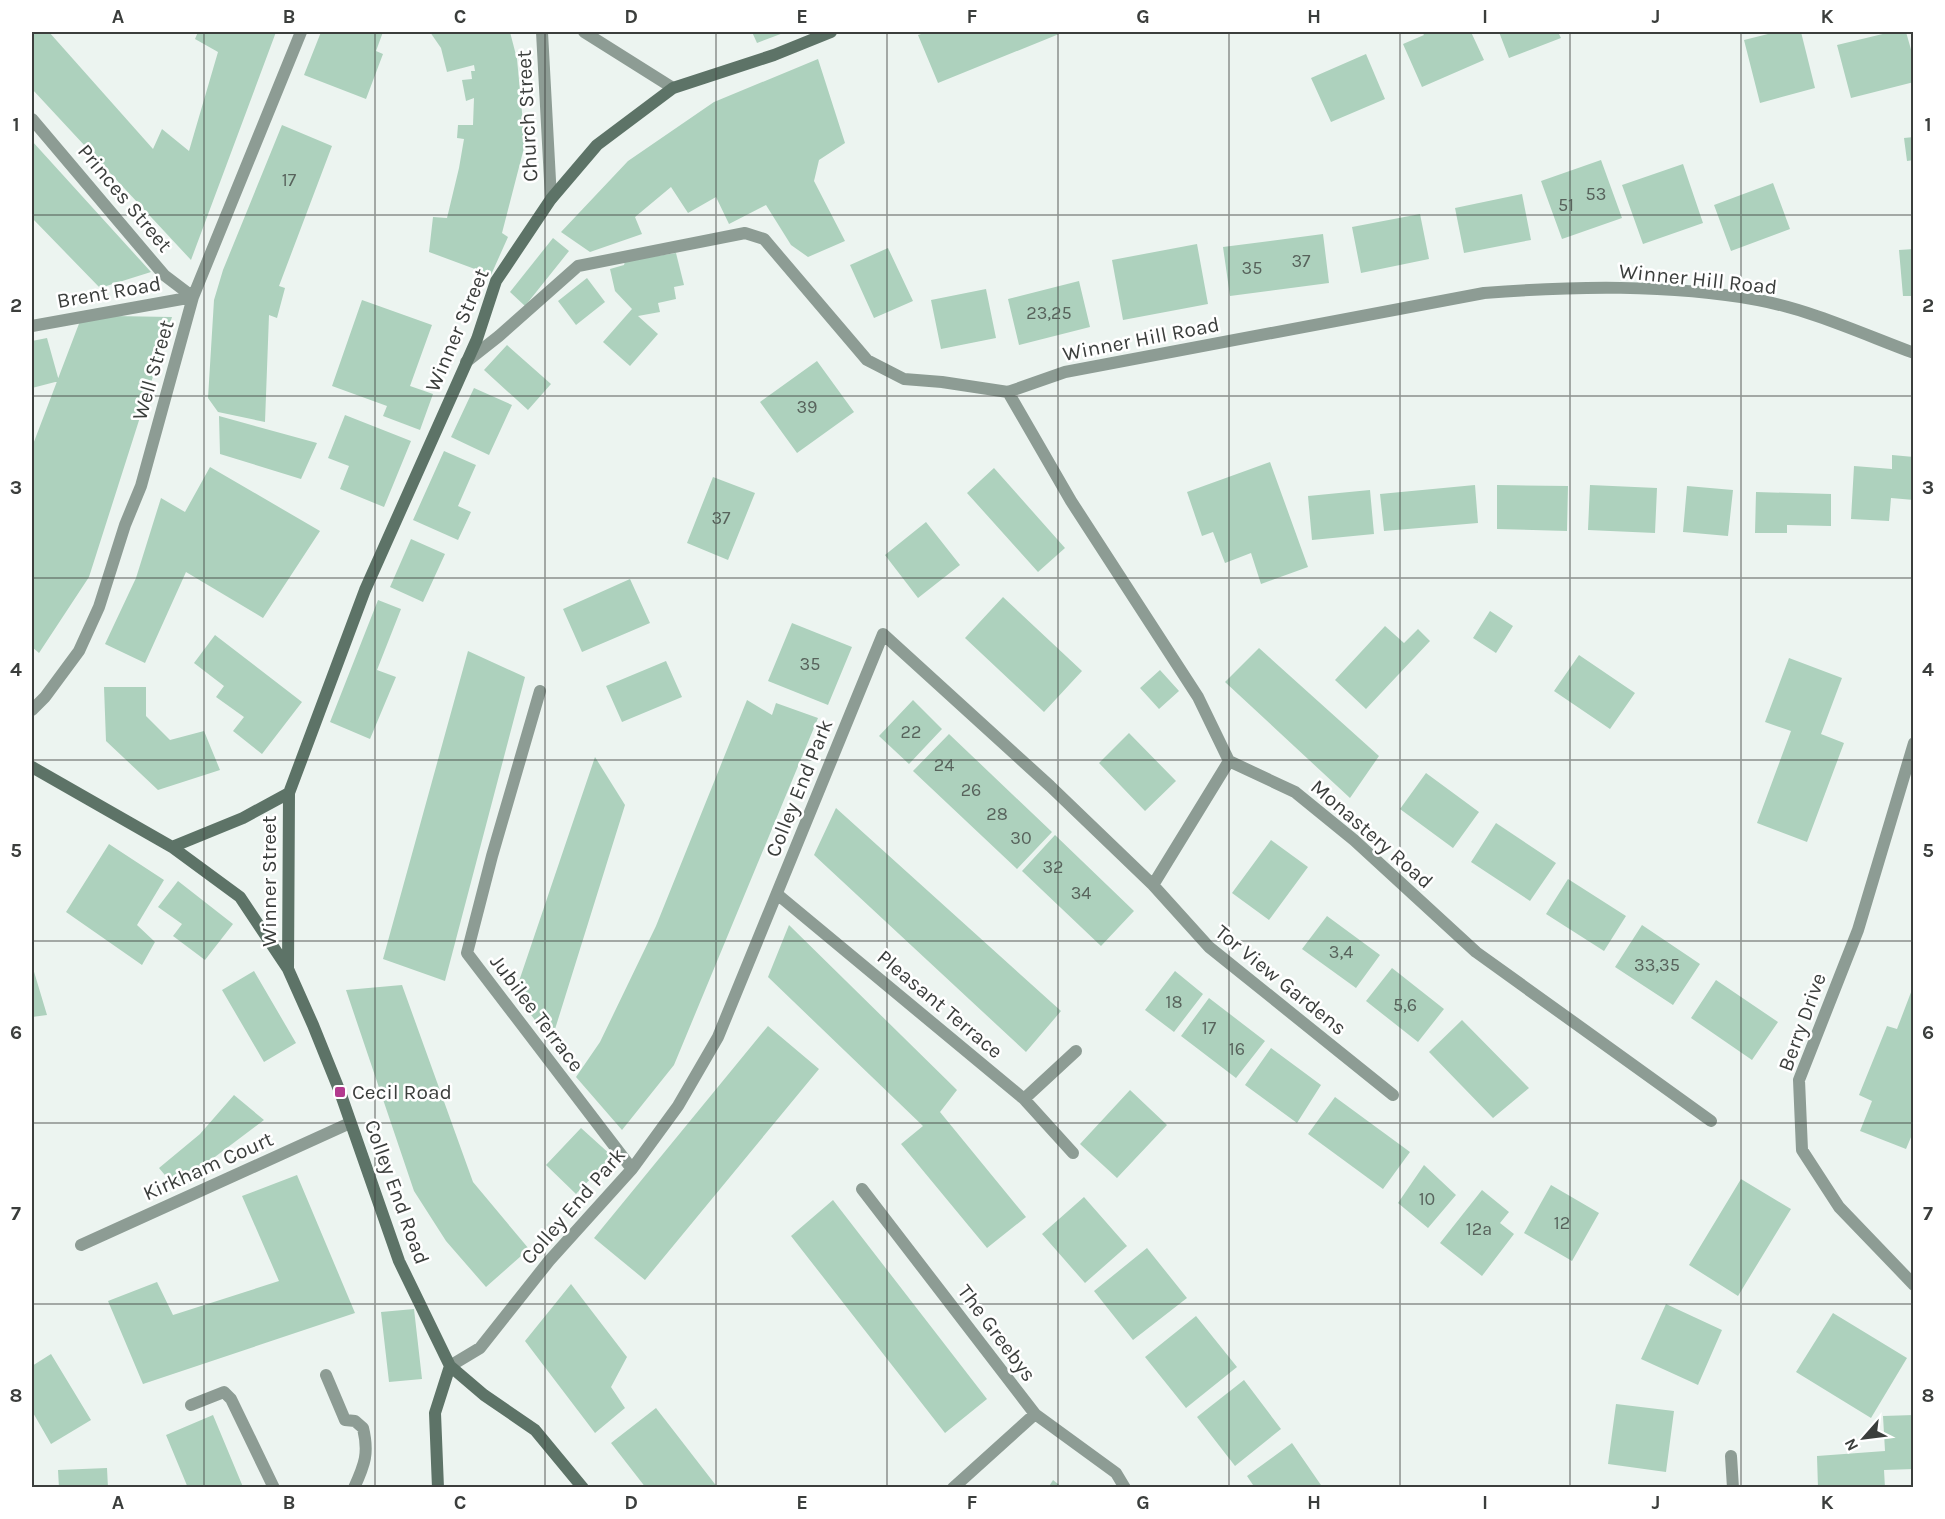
<svg xmlns="http://www.w3.org/2000/svg" width="1945" height="1519" viewBox="0 0 1945 1519" font-family="Karla,sans-serif">
<style>
.building{fill:#add1bd}
.lines{fill:none;stroke-linecap:round;stroke-linejoin:round}
.street{stroke:#8d9c94;stroke-width:12}
.secondary{stroke:#5d7367;stroke-width:12}
.grid{fill:none;stroke:#3b3e3c;stroke-width:1.5;stroke-opacity:0.55}
.poi-dot{fill:#b33a8e;stroke:#fff;stroke-width:2}
.labels{text-anchor:middle;dominant-baseline:central;stroke-width:5;stroke-linejoin:round;paint-order:stroke}
.number-label{font-size:18px;fill:#58635c}
.street-label{font-size:21px;fill:#3b3e3c;stroke:#fff}
.poi-label{font-size:21px;fill:#3b3e3c;stroke:#fff;text-anchor:start}
.neatline{fill:none;stroke:#3b3e3c;stroke-width:2}
.grid-label{font-size:20px;text-anchor:middle;font-weight:bold;fill:#3b3e3c}
</style>
<rect width="100%" height="100%" fill="#ecf4f0"/>
<!-- building -->
<path class="building" d="M 32,32 L 49,32 L 153,149 L 162,129 L 189,151 L 218,52 L 195,39 L 198,32 L 276,32 L 191,260 L 32,89 Z
M 321,32 L 383,32 L 376,51 L 383,54 L 366,99 L 304,75 Z
M 430,32 L 510,32 L 517,59 L 525,144 L 502,233 L 508,237 L 491,275 L 429,252 L 433,217 L 447,218 L 459,168 L 464,139 L 457,138 L 458,125 L 473,125 L 474,98 L 466,101 L 462,80 L 472,79 L 471,71 L 475,71 L 474,65 L 447,72 L 441,48 Z
M 752,32 L 786,32 L 757,43 Z
M 927,32 L 1064,32 L 938,83 L 918,35 Z
M 1422,32 L 1471,32 L 1484,60 L 1422,87 L 1403,44 L 1424,35 Z
M 1499,32 L 1558,32 L 1561,38 L 1509,58 Z
M 1776,32 L 1801,32 L 1815,88 L 1760,103 L 1744,40 Z
M 1891,32 L 1906,32 L 1914,60 L 1914,82 L 1851,98 L 1837,45 Z
M 1366,54 L 1385,99 L 1331,122 L 1311,78 Z
M 818,59 L 845,143 L 819,160 L 814,181 L 845,241 L 808,257 L 791,245 L 766,205 L 729,224 L 716,197 L 688,213 L 671,187 L 635,217 L 642,234 L 590,252 L 561,232 L 628,161 L 714,102 Z
M 282,125 L 332,146 L 279,286 L 285,288 L 277,318 L 269,315 L 265,422 L 218,412 L 208,398 L 214,300 L 223,270 Z
M 1914,137 L 1914,160 L 1907,161 L 1904,138 Z
M 32,141 L 151,272 L 100,288 L 32,218 Z
M 1601,160 L 1622,218 L 1562,239 L 1541,181 Z
M 1683,164 L 1703,223 L 1643,244 L 1622,185 Z
M 1773,183 L 1790,229 L 1731,251 L 1714,205 Z
M 1522,194 L 1531,240 L 1464,253 L 1455,208 Z
M 1420,214 L 1429,259 L 1361,273 L 1352,227 Z
M 1323,234 L 1329,283 L 1230,296 L 1223,247 Z
M 553,238 L 569,251 L 525,306 L 510,292 Z
M 1197,244 L 1208,304 L 1123,320 L 1112,260 Z
M 888,248 L 913,301 L 874,318 L 850,265 Z
M 1914,249 L 1914,296 L 1903,296 L 1899,250 Z
M 676,253 L 684,285 L 674,287 L 676,299 L 658,303 L 660,312 L 638,316 L 658,334 L 630,366 L 603,342 L 632,309 L 615,291 L 610,269 L 624,265 L 625,261 Z
M 587,278 L 605,302 L 576,325 L 558,301 Z
M 1079,281 L 1090,327 L 1019,345 L 1008,299 Z
M 986,289 L 996,338 L 941,349 L 931,300 Z
M 362,300 L 432,325 L 410,386 L 433,394 L 420,430 L 383,416 L 387,406 L 332,386 Z
M 113,316 L 172,317 L 89,577 L 39,653 L 32,647 L 32,447 L 80,321 Z
M 47,338 L 59,381 L 32,388 L 32,341 Z
M 507,345 L 551,384 L 528,410 L 484,370 Z
M 817,361 L 854,412 L 797,453 L 760,402 Z
M 474,388 L 512,405 L 489,455 L 451,437 Z
M 345,415 L 411,441 L 384,507 L 340,489 L 349,466 L 328,458 Z
M 219,416 L 317,443 L 301,479 L 220,454 Z
M 444,451 L 476,465 L 458,506 L 471,512 L 458,540 L 413,520 Z
M 1892,455 L 1914,457 L 1914,500 L 1891,498 L 1889,521 L 1851,519 L 1854,466 L 1892,469 Z
M 1270,462 L 1308,567 L 1261,584 L 1251,553 L 1225,563 L 1213,532 L 1202,536 L 1187,492 Z
M 210,467 L 320,531 L 263,618 L 186,572 L 145,663 L 105,644 L 136,578 L 161,498 L 185,512 Z
M 994,468 L 1065,548 L 1038,572 L 967,493 Z
M 713,477 L 755,493 L 728,560 L 687,543 Z
M 1475,485 L 1478,523 L 1384,531 L 1380,494 Z
M 1497,485 L 1568,486 L 1567,531 L 1497,529 Z
M 1590,485 L 1657,488 L 1655,533 L 1588,530 Z
M 1687,486 L 1733,490 L 1728,536 L 1683,532 Z
M 1370,490 L 1374,534 L 1312,540 L 1308,496 Z
M 1756,492 L 1831,494 L 1831,526 L 1787,525 L 1787,533 L 1755,533 Z
M 926,522 L 960,565 L 918,598 L 885,555 Z
M 411,539 L 445,554 L 423,602 L 390,587 Z
M 630,579 L 650,623 L 582,652 L 563,609 Z
M 1003,597 L 1082,671 L 1044,712 L 965,638 Z
M 378,600 L 401,609 L 377,670 L 396,677 L 370,739 L 330,722 Z
M 1490,611 L 1513,626 L 1496,653 L 1473,638 Z
M 792,623 L 852,647 L 828,705 L 768,681 Z
M 1385,626 L 1404,643 L 1418,629 L 1430,641 L 1366,709 L 1335,680 Z
M 215,635 L 302,702 L 262,754 L 233,731 L 244,717 L 216,697 L 224,686 L 194,663 Z
M 1259,648 L 1379,756 L 1350,798 L 1225,682 Z
M 468,651 L 525,677 L 445,981 L 383,959 Z
M 1579,655 L 1635,693 L 1610,729 L 1554,691 Z
M 1789,658 L 1842,678 L 1821,734 L 1844,743 L 1807,842 L 1757,823 L 1791,731 L 1765,722 Z
M 666,661 L 682,697 L 622,722 L 606,686 Z
M 1160,670 L 1179,691 L 1159,709 L 1140,688 Z
M 104,687 L 146,687 L 146,716 L 170,740 L 204,731 L 220,770 L 158,790 L 106,741 Z
M 747,700 L 772,715 L 776,703 L 818,718 L 674,1065 L 622,1130 L 576,1077 L 600,1042 L 656,926 Z
M 913,700 L 942,729 L 909,764 L 879,736 Z
M 1129,733 L 1176,781 L 1145,811 L 1099,763 Z
M 949,734 L 1052,832 L 1017,869 L 913,771 Z
M 595,757 L 625,805 L 551,1042 L 515,993 Z
M 1426,773 L 1479,812 L 1453,848 L 1400,809 Z
M 836,808 L 1061,1011 L 1026,1052 L 814,855 Z
M 1496,823 L 1556,863 L 1530,901 L 1471,862 Z
M 1055,835 L 1134,911 L 1101,946 L 1022,871 Z
M 1271,840 L 1308,867 L 1269,920 L 1232,893 Z
M 109,844 L 164,880 L 137,925 L 155,942 L 142,965 L 66,912 Z
M 1568,879 L 1626,916 L 1604,951 L 1546,914 Z
M 178,881 L 233,924 L 205,960 L 173,936 L 182,924 L 158,907 Z
M 1327,916 L 1380,955 L 1356,988 L 1302,949 Z
M 789,925 L 957,1090 L 940,1112 L 1026,1217 L 987,1248 L 901,1144 L 923,1126 L 768,977 Z
M 1642,925 L 1700,964 L 1673,1005 L 1615,967 Z
M 32,965 L 47,1015 L 32,1017 Z
M 1392,968 L 1444,1009 L 1418,1042 L 1366,1001 Z
M 254,971 L 296,1043 L 264,1062 L 222,990 Z
M 1175,971 L 1203,994 L 1174,1032 L 1145,1010 Z
M 1716,980 L 1778,1022 L 1752,1060 L 1691,1018 Z
M 402,985 L 473,1182 L 529,1249 L 486,1287 L 446,1241 L 414,1191 L 346,990 Z
M 1913,987 L 1914,1130 L 1906,1149 L 1860,1131 L 1872,1101 L 1859,1095 L 1887,1026 L 1897,1029 Z
M 1209,998 L 1265,1041 L 1236,1078 L 1181,1036 Z
M 1462,1020 L 1529,1088 L 1493,1118 L 1429,1052 Z
M 768,1026 L 819,1069 L 645,1280 L 594,1238 Z
M 1271,1048 L 1321,1085 L 1297,1123 L 1245,1085 Z
M 1130,1090 L 1167,1125 L 1117,1178 L 1080,1144 Z
M 234,1095 L 264,1120 L 175,1187 L 159,1168 L 200,1134 Z
M 1335,1097 L 1410,1152 L 1383,1189 L 1308,1134 Z
M 581,1128 L 612,1156 L 576,1194 L 546,1165 Z
M 1424,1165 L 1456,1195 L 1428,1228 L 1398,1203 Z
M 297,1175 L 355,1313 L 143,1384 L 108,1301 L 157,1282 L 173,1315 L 279,1281 L 242,1196 Z
M 1741,1179 L 1791,1209 L 1738,1296 L 1689,1265 Z
M 1551,1185 L 1599,1213 L 1572,1261 L 1524,1233 Z
M 1482,1190 L 1509,1212 L 1500,1223 L 1514,1234 L 1482,1276 L 1440,1243 Z
M 1084,1197 L 1127,1246 L 1085,1283 L 1042,1234 Z
M 833,1200 L 987,1399 L 945,1433 L 791,1236 Z
M 1147,1248 L 1187,1298 L 1133,1340 L 1094,1291 Z
M 571,1284 L 627,1357 L 611,1387 L 625,1408 L 595,1433 L 525,1341 Z
M 1666,1304 L 1722,1330 L 1698,1385 L 1641,1359 Z
M 414,1309 L 422,1379 L 389,1382 L 381,1312 Z
M 1833,1313 L 1907,1358 L 1871,1418 L 1796,1372 Z
M 1196,1316 L 1237,1367 L 1186,1408 L 1145,1357 Z
M 51,1354 L 91,1420 L 51,1444 L 32,1411 L 32,1366 Z
M 1244,1380 L 1281,1429 L 1235,1466 L 1197,1417 Z
M 1616,1404 L 1674,1411 L 1666,1472 L 1608,1464 Z
M 656,1408 L 718,1488 L 646,1488 L 611,1443 Z
M 213,1415 L 243,1487 L 241,1488 L 188,1488 L 166,1435 Z
M 1914,1415 L 1914,1469 L 1884,1470 L 1885,1488 L 1818,1488 L 1817,1456 L 1885,1451 L 1883,1416 Z
M 1292,1443 L 1323,1488 L 1255,1488 L 1247,1476 Z
M 107,1468 L 108,1488 L 59,1488 L 58,1470 Z
M 1053,1480 L 1063,1488 L 1048,1488 Z"/>
<g class="lines">
<!-- street -->
<path class="street" d="M 542,32 L 551,199
M 584,32 L 673,88
M 32,119 L 164,275 L 193,297
M 32,326 L 193,297
M 466,362 L 499,336 L 578,266 L 745,233 L 764,239 L 867,360 L 904,379 L 942,382 L 1008,392 L 1065,372 L 1484,293 C 1574,286 1668,284 1758,300 C 1811,310 1863,334 1914,353
M 1008,392 L 1071,501 L 1198,697 L 1229,761 L 1295,792 L 1354,840 L 1476,952 L 1711,1121
M 540,691 L 492,856 L 467,953 L 632,1169
M 32,710 L 45,697 L 79,651 L 99,607 L 125,525 L 141,486 L 193,297 L 301,32
M 1914,743 L 1858,930 L 1799,1080 L 1802,1150 L 1839,1207 L 1914,1285
M 1153,885 L 1209,947 L 1393,1095
M 777,894 L 1024,1099 L 1076,1051
M 1024,1099 L 1073,1153
M 862,1189 L 1035,1414 L 953,1488
M 81,1245 L 350,1123
M 450,1366 L 480,1348 L 549,1261 L 632,1169 L 678,1106 L 718,1037 L 883,634 L 1050,786 L 1153,885 L 1229,761
M 326,1375 L 345,1420 L 355,1421 L 363,1428 C 369,1453 365,1464 354,1488
M 191,1405 L 224,1392 L 231,1399 L 274,1488
M 1035,1414 L 1116,1473 L 1125,1488
M 1731,1456 L 1733,1488"/>
<!-- secondary -->
<path class="secondary" d="M 32,767 L 172,847 L 240,897 L 288,969 L 313,1025 L 340,1092 L 399,1261 L 450,1366 L 484,1395 L 535,1430 L 583,1488
M 172,847 L 243,818 L 289,793
M 288,969 L 289,793 L 365,590 L 477,339 L 496,281 L 551,199 L 597,145 L 673,88 L 774,55 L 831,32
M 438,1488 L 435,1413 L 450,1366"/>
</g>
<!-- grid -->
<path class="grid" d="M 204,32 L 204,1488M 375,32 L 375,1488M 545,32 L 545,1488M 716,32 L 716,1488M 887,32 L 887,1488M 1058,32 L 1058,1488M 1229,32 L 1229,1488M 1400,32 L 1400,1488M 1570,32 L 1570,1488M 1741,32 L 1741,1488M 32,215 L 1914,215M 32,396 L 1914,396M 32,578 L 1914,578M 32,760 L 1914,760M 32,941 L 1914,941M 32,1123 L 1914,1123M 32,1304 L 1914,1304"/>
<!-- markers -->
<rect class="poi-dot" x="334" y="1086" width="12" height="12" rx="3"/>
<g class="labels">
<!-- number labels -->
<g class="number-label">
<text x="289" y="180">17</text>
<text x="1596" y="194">53</text>
<text x="1566" y="205">51</text>
<text x="1301" y="261">37</text>
<text x="1252" y="268">35</text>
<text x="1049" y="313">23,25</text>
<text x="807" y="407">39</text>
<text x="721" y="518">37</text>
<text x="810" y="664">35</text>
<text x="911" y="732">22</text>
<text x="944" y="765">24</text>
<text x="971" y="790">26</text>
<text x="997" y="814">28</text>
<text x="1021" y="838">30</text>
<text x="1053" y="867">32</text>
<text x="1081" y="893">34</text>
<text x="1341" y="952">3,4</text>
<text x="1657" y="965">33,35</text>
<text x="1174" y="1002">18</text>
<text x="1405" y="1005">5,6</text>
<text x="1209" y="1028">17</text>
<text x="1237" y="1049">16</text>
<text x="1427" y="1199">10</text>
<text x="1562" y="1223">12</text>
<text x="1479" y="1229">12a</text>
</g>
<!-- street labels -->
<g class="street-label">
<text transform="translate(527 116) rotate(-93)">Church Street</text>
<text transform="translate(125 198) rotate(50)">Princes Street</text>
<text transform="translate(1698 279) rotate(6)">Winner Hill Road</text>
<text transform="translate(109 292) rotate(-10)">Brent Road</text>
<text transform="translate(457 330) rotate(-67)">Winner Street</text>
<text transform="translate(1141 339) rotate(-11)">Winner Hill Road</text>
<text transform="translate(153 370) rotate(-74)">Well Street</text>
<text transform="translate(799 788) rotate(-68)">Colley End Park</text>
<text transform="translate(1372 834) rotate(41)">Monastery Road</text>
<text transform="translate(269 881) rotate(-90)">Winner Street</text>
<text transform="translate(1281 980) rotate(39)">Tor View Gardens</text>
<text transform="translate(940 1004) rotate(40)">Pleasant Terrace</text>
<text transform="translate(537 1013) rotate(53)">Jubilee Terrace</text>
<text transform="translate(1802 1022) rotate(-70)">Berry Drive</text>
<text transform="translate(208 1166) rotate(-24)">Kirkham Court</text>
<text transform="translate(397 1192) rotate(70)">Colley End Road</text>
<text transform="translate(573 1206) rotate(-49)">Colley End Park</text>
<text transform="translate(997 1333) rotate(53)">The Greebys</text>
</g>
<!-- poi labels -->
<g class="poi-label">
<text x="352" y="1092">Cecil Road</text>
</g>
</g>
<!-- border -->
<rect width="1945" height="1519" fill="none" stroke="#ffffff" stroke-width="66"/>
<!-- north arrow -->
<g transform="translate(1864 1438) rotate(242)" stroke="#ffffff" stroke-width="4.5" paint-order="stroke">
<path d="M0-4.5L10 22L0 15L-10 22Z" fill="#3b3e3c"/>
<text y="-9" font-size="16" font-weight="bold" text-anchor="middle" fill="#3b3e3c">N</text>
</g>
<rect x="33" y="33" width="1879" height="1453" class="neatline"/>
<g class="grid-label">
<text x="118" y="23">A</text>
<text x="289" y="23">B</text>
<text x="460" y="23">C</text>
<text x="631" y="23">D</text>
<text x="802" y="23">E</text>
<text x="972" y="23">F</text>
<text x="1143" y="23">G</text>
<text x="1314" y="23">H</text>
<text x="1485" y="23">I</text>
<text x="1656" y="23">J</text>
<text x="1827" y="23">K</text>
<text x="16" y="131">1</text>
<text x="1928" y="131">1</text>
<text x="16" y="312">2</text>
<text x="1928" y="312">2</text>
<text x="16" y="494">3</text>
<text x="1928" y="494">3</text>
<text x="16" y="676">4</text>
<text x="1928" y="676">4</text>
<text x="16" y="857">5</text>
<text x="1928" y="857">5</text>
<text x="16" y="1039">6</text>
<text x="1928" y="1039">6</text>
<text x="16" y="1220">7</text>
<text x="1928" y="1220">7</text>
<text x="16" y="1402">8</text>
<text x="1928" y="1402">8</text>
<text x="118" y="1509">A</text>
<text x="289" y="1509">B</text>
<text x="460" y="1509">C</text>
<text x="631" y="1509">D</text>
<text x="802" y="1509">E</text>
<text x="972" y="1509">F</text>
<text x="1143" y="1509">G</text>
<text x="1314" y="1509">H</text>
<text x="1485" y="1509">I</text>
<text x="1656" y="1509">J</text>
<text x="1827" y="1509">K</text>
</g>
</svg>
